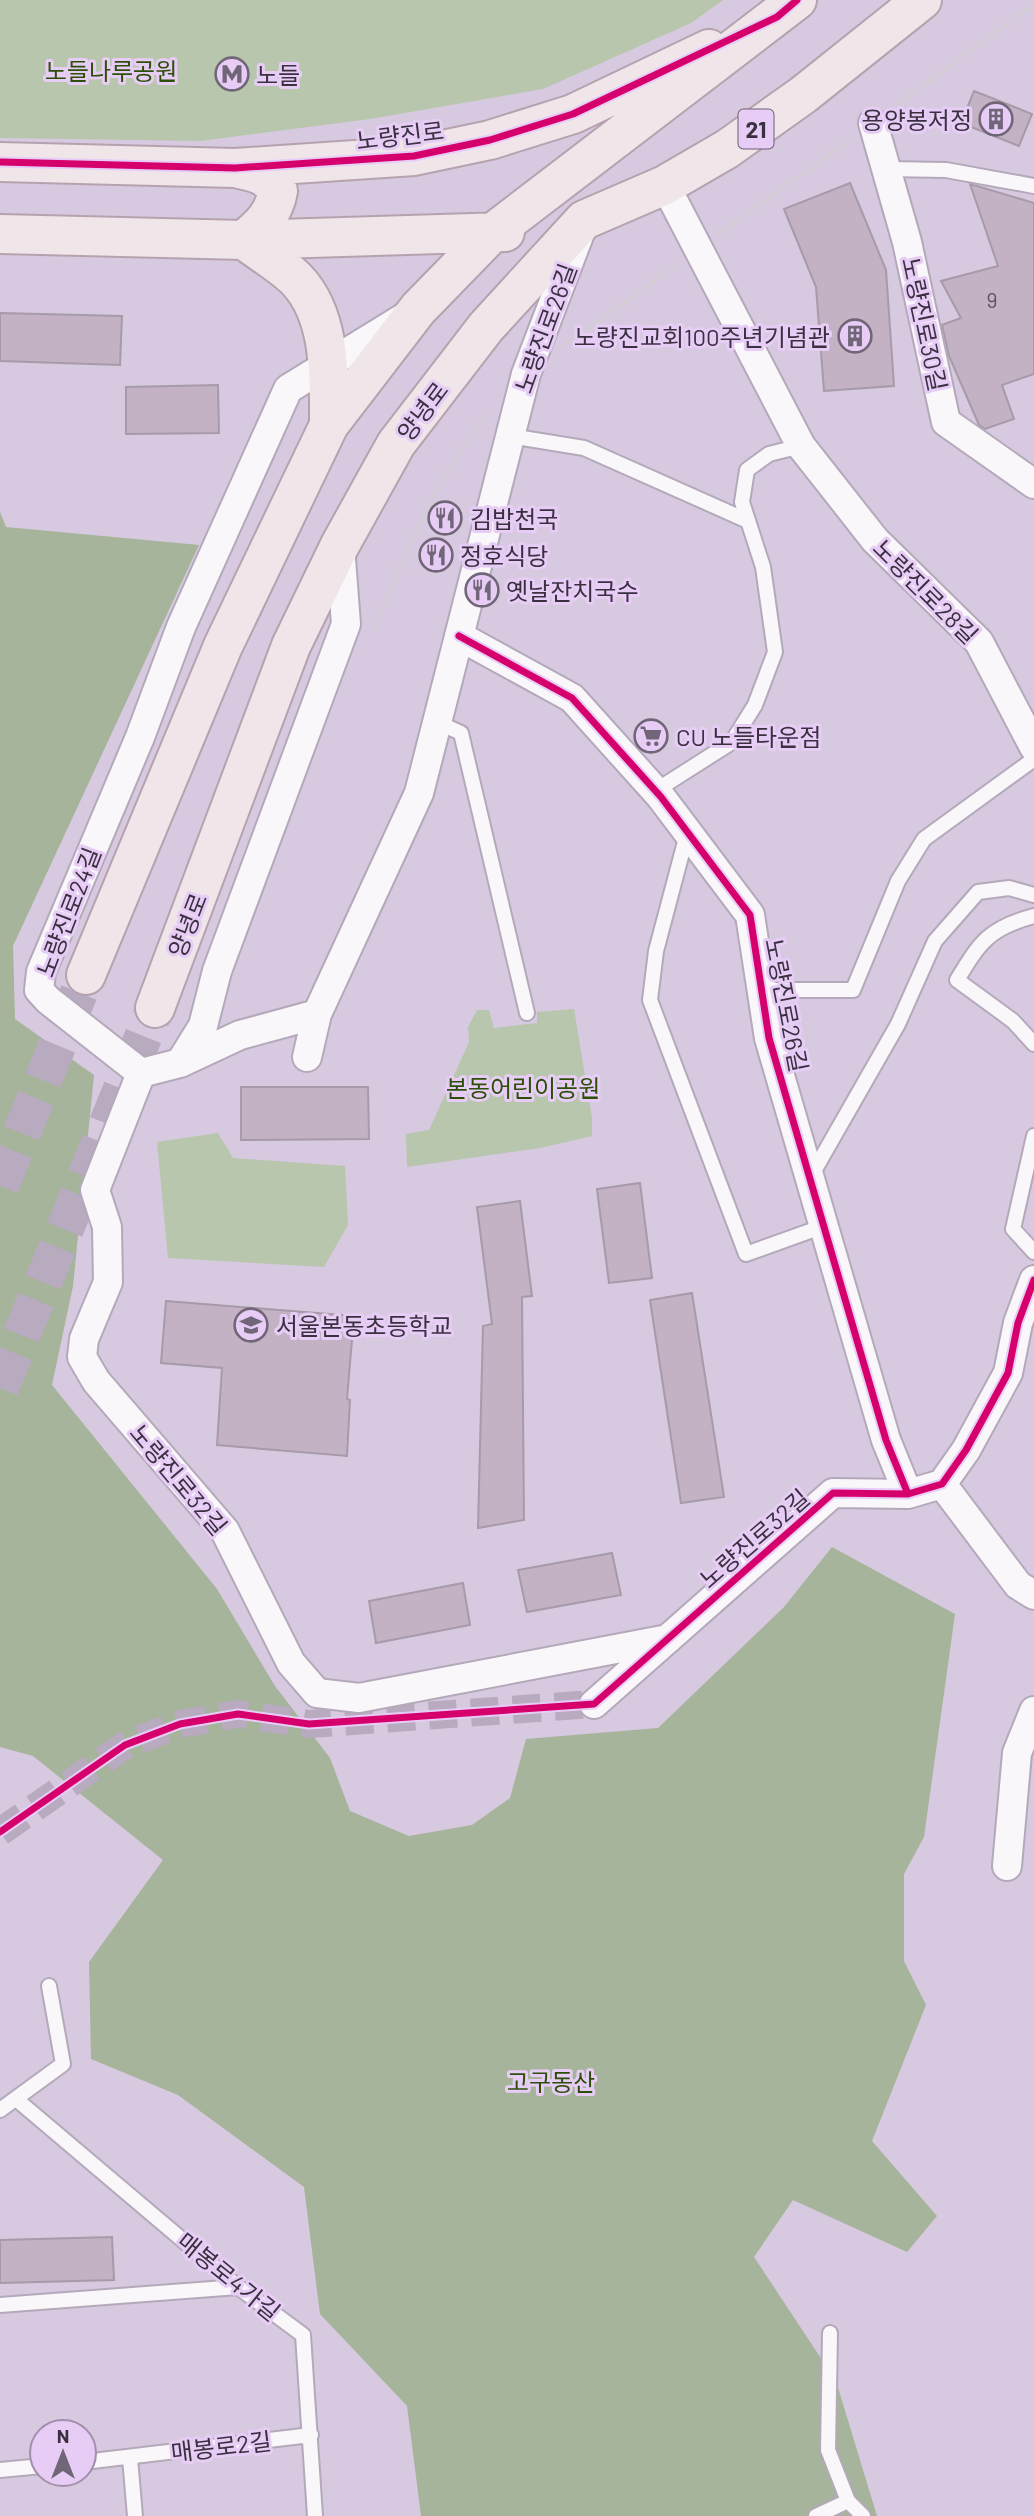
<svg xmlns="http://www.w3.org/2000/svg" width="1034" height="2516" viewBox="0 0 1034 2516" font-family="Barlow,'Noto Sans KR',sans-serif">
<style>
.green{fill:#b7c6ad}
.forest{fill:#a5b49a}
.building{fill:#c3b1c4;stroke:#a79aa9;stroke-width:2}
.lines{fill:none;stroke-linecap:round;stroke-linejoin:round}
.street-tunnel{stroke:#b8aabf;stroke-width:28;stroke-dasharray:28 14;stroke-linecap:butt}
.primary-tunnel{stroke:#b8aabf;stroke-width:38;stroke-dasharray:38 19;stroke-linecap:butt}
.lane-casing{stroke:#b4a9ba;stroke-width:18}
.street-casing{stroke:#b4a9ba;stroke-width:32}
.primary-casing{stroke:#b6a2af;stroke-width:42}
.path{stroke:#d3ced5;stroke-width:4.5;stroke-dasharray:5 3.5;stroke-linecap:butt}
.lane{stroke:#f9f7fa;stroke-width:14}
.street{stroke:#f9f7fa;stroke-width:28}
.primary{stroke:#f0e6ea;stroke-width:38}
.cycleway-casing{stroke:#e7cdf6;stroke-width:11}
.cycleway{stroke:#d6006c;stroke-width:7}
.labels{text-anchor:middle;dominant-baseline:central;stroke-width:6;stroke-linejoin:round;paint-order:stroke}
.number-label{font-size:21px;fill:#5c5061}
.shield{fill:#e7cdf6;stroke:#6e5f77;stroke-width:2}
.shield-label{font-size:23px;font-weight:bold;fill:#3a3040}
.park-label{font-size:24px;fill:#2c4f06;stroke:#e7cdf6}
.poi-label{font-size:24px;fill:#3a3040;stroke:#e7cdf6;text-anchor:start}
.street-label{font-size:24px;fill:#3a3040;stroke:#e7cdf6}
</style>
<rect width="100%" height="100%" fill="#d7c9df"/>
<!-- green -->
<path class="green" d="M 0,0 L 723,0 L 691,23 L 543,89 L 370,119 L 200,141 L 0,138 Z
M 574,1009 L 592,1118 L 592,1136 L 540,1148 L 407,1167 L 406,1134 L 429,1130 L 469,1042 L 468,1027 L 477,1010 L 489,1010 L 494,1028 L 537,1023 L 537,1012 Z
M 218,1133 L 233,1158 L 345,1166 L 348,1225 L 324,1267 L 168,1258 L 157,1142 Z"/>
<!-- forest -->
<path class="forest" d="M 0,512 L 6,527 L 199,545 L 13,946 L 15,1019 L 94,1075 L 73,1286 L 52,1385 L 217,1589 L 275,1686 L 330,1758 L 350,1811 L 409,1836 L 472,1825 L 510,1798 L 526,1739 L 658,1728 L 784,1607 L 832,1547 L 955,1614 L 924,1837 L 904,1874 L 904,1961 L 926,2005 L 872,2141 L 937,2216 L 907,2252 L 793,2200 L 754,2257 L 836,2381 L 877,2516 L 421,2516 L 407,2406 L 320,2314 L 304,2187 L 178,2095 L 91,2059 L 89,1962 L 163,1860 L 33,1756 L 0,1747 Z"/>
<!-- building -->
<path class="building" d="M 974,91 L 1032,114 L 1019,146 L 961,123 Z
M 850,183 L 886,270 L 894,386 L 824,391 L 816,287 L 784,209 Z
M 970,184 L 1034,203 L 1034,374 L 1002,385 L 1014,419 L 985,429 L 979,425 L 949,356 L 942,325 L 961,318 L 941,281 L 998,266 Z
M 0,313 L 122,316 L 120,365 L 0,361 Z
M 218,385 L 219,433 L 126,434 L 126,387 Z
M 241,1087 L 368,1087 L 369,1139 L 241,1140 Z
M 640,1183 L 652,1278 L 609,1283 L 597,1189 Z
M 520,1201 L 532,1296 L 522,1297 L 524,1520 L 478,1528 L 483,1326 L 492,1324 L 477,1207 Z
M 692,1293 L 724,1497 L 681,1503 L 650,1300 Z
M 166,1301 L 354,1316 L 347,1399 L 350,1400 L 347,1456 L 217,1445 L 222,1368 L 161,1363 Z
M 612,1553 L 621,1595 L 527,1612 L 518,1570 Z
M 463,1583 L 470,1625 L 376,1643 L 369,1601 Z
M 112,2237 L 114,2280 L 0,2283 L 0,2240 Z"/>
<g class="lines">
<!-- street-tunnel -->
<path class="street-tunnel" d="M 0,1832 L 125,1745 L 180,1724 L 238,1714 L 309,1724 L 594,1704"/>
<!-- primary-tunnel -->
<path class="primary-tunnel" d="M 0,1186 L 86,975
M 0,1388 L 155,1008"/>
<defs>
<path id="lane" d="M 886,169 L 946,170 L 1034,186
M 510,436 L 584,448 L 748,521
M 437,722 L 461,733 L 527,1013
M 655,791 L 732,742 L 755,705 L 775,652 L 763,567 L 742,502 L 747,470 L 769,454 L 801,446
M 687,834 L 656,951 L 650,1000 L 746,1254 L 824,1226
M 1034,916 C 989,928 980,942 957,980 L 1013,1021 L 1034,1044
M 761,990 L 853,990 L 898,881 L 924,839 L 1034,759
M 1034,1136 L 1013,1229 L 1034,1252
M 810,1178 L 898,1024 L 935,941 L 978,892 L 1009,888 L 1034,895
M 16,2099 L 238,2287 L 303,2335 L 315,2516
M 0,2110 L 63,2064 L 49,1986
M 0,2305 L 238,2287
M 830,2333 L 828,2450 L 848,2501 L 863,2516
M 130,2458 L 135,2516
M 84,2462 L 311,2435
M 0,2470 L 42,2466
M 816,2516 L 848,2501"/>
<path id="street" d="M 873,123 L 907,242 L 946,422 L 1034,484
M 665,185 L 801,446 L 875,540 L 979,642 L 1034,747
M 459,636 L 572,698 L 661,797 L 750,915 L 769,1038 L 886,1440 L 908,1494
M 307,1057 L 317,1014 L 419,793 L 526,374 L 580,233
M 180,1063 L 240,1035 L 317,1014
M 141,1073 L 95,1190 L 107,1227 L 108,1282 L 84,1339 L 82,1357 L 96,1381 L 225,1531 L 291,1663 L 317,1693 L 359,1698 L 668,1639
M 141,1073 L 48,1000 L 39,990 L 41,972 L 140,737 L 181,627 L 288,389 L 405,317
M 141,1073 L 180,1063 L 203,1026 L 217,971 L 346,624 L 340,546
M 942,1484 L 1018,1585 L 1034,1595
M 594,1704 L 833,1493 L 908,1494 L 942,1484 L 966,1450 L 1008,1373 L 1018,1323 L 1034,1280
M 1007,1866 L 1017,1753 L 1034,1711"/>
<path id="primary" d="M 0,162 L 235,168 L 414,156 L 490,140 L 573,114 L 709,49
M 235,168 C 254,172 267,174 278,191 C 274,214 261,226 244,240
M 0,234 L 244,240 L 505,232
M 244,240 C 261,253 282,265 296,279 C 332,316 329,378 329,425
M 86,975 L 223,646 L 329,425 L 418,309 L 491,234 L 797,0
M 155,1008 L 291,646 L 340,545 L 396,444 L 486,327 L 584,220 L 665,185 L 727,149 L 803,95 L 922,0"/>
</defs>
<!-- lane casing -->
<use href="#lane" class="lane-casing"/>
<!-- street casing -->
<use href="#street" class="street-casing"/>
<!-- primary casing -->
<use href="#primary" class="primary-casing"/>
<!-- path -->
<path class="path" d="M 894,107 L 1034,4
M 718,234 L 850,140
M 568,343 L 677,264
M 373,630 C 405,560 437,472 488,414"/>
<!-- lane -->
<use href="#lane" class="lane"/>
<!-- street -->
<use href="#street" class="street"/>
<!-- primary -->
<use href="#primary" class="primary"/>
<defs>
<path id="cycleway" d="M 0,162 L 235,168 L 414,156 L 490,140 L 573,114 L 777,17 L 797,0
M 459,636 L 572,698 L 661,797 L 750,915 L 769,1038 L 886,1440 L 908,1494
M 0,1832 L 125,1745 L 180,1724 L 238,1714 L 309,1724 L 594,1704 L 833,1493 L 908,1494 L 942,1484 L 966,1450 L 1008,1373 L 1018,1323 L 1034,1280"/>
</defs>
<!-- cycleway casing -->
<use href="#cycleway" class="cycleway-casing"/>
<!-- cycleway -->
<use href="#cycleway" class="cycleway"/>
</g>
<!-- icons -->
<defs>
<symbol id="metro-ring" viewBox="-11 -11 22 22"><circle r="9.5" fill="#e7cdf6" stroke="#716678" stroke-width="1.5"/><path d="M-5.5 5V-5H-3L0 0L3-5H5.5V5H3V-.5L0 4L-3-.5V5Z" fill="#716678"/></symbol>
<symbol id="building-ring" viewBox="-11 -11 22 22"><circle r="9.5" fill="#e7cdf6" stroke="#716678" stroke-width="1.5"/><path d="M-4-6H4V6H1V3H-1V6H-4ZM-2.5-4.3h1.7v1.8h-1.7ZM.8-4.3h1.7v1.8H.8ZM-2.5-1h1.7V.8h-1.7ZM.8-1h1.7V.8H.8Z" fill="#716678"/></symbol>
<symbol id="restaurant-ring" viewBox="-11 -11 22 22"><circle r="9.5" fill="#e7cdf6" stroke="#716678" stroke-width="1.5"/><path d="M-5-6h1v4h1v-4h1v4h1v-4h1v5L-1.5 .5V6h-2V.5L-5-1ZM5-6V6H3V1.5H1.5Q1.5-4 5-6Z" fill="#716678"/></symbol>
<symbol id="supermarket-ring" viewBox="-11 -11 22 22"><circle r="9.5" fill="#e7cdf6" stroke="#716678" stroke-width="1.5"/><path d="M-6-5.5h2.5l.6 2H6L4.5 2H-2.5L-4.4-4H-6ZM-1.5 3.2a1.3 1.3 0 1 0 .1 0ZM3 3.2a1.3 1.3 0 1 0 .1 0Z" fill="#716678"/></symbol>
<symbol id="school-ring" viewBox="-11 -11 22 22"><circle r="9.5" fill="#e7cdf6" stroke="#716678" stroke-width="1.5"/><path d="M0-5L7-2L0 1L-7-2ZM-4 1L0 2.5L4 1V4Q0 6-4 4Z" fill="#716678"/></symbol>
</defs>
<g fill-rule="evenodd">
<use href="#metro-ring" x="213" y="55" width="38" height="38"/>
<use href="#building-ring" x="977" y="100" width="38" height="38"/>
<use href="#building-ring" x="836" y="317" width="38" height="38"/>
<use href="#restaurant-ring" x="426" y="499" width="38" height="38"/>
<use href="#restaurant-ring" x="417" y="536" width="38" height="38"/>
<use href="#restaurant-ring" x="463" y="571" width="38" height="38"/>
<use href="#supermarket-ring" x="632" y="717" width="38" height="38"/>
<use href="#school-ring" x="232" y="1306" width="38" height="38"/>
</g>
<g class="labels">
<!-- number labels -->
<g class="number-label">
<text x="992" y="299">9</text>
</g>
<!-- shield labels -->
<rect class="shield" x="738.5" y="109.5" width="35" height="39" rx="5"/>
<g class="shield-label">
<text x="756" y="129">21</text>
</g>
<!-- park labels -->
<g class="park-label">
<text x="111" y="70">노들나루공원</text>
<text x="523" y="1087">본동어린이공원</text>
<text x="551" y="2081">고구동산</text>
</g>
<!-- poi labels -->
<g class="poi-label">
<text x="256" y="74">노들</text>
<text x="972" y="119" text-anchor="end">용양봉저정</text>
<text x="830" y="336" text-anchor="end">노량진교회100주년기념관</text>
<text x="470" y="518">김밥천국</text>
<text x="460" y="555">정호식당</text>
<text x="506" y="590">옛날잔치국수</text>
<text x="676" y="736">CU 노들타운점</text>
<text x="276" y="1325">서울본동초등학교</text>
</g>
<!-- street labels -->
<g class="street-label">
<text transform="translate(400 135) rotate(-7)">노량진로</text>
<text transform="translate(925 324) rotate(78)">노량진로30길</text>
<text transform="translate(545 328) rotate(-70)">노량진로26길</text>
<text transform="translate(422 411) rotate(-53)">양녕로</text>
<text transform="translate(926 591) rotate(45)">노량진로28길</text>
<text transform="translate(68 912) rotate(-69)">노량진로24길</text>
<text transform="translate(187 925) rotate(-69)">양녕로</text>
<text transform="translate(787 1005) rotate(79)">노량진로26길</text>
<text transform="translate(179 1479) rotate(50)">노량진로32길</text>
<text transform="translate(754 1538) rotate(-41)">노량진로32길</text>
<text transform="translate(229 2276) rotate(39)">매봉로4가길</text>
<text transform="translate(221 2446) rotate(-7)">매봉로2길</text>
</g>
</g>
<!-- north arrow -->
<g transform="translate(63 2453)"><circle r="33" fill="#e7cdf6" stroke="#a28ead" stroke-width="2"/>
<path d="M0-5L12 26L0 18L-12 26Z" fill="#716678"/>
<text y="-10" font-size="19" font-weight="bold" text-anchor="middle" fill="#3a3040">N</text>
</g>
</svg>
